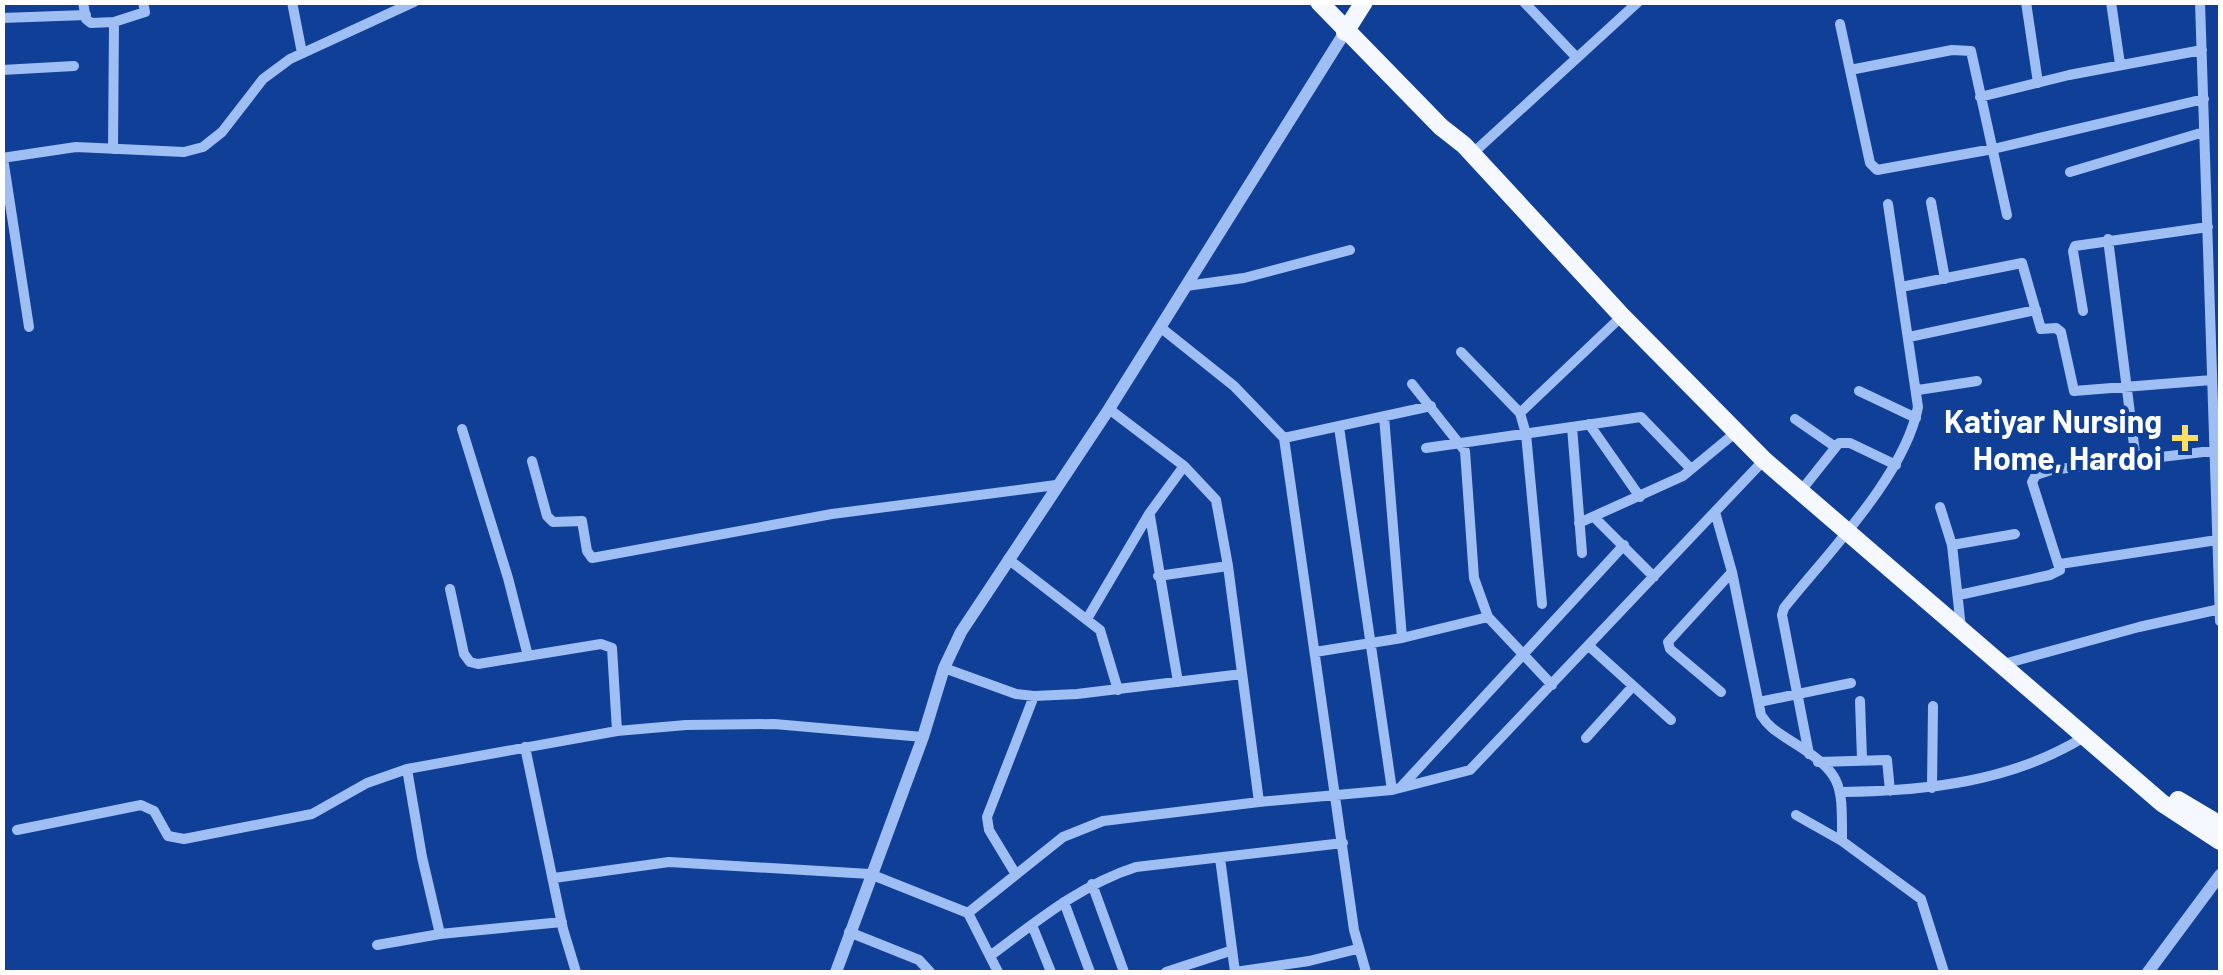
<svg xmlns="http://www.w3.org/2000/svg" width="2223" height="975" viewBox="0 0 2223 975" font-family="Barlow,sans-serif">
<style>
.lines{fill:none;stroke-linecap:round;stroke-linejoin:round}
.minor{stroke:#9fbef4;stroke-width:10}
.tertiary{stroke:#9fbef4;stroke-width:12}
.trunk{stroke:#f6f8ff;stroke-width:18}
.poi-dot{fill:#ffdf62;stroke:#0f3f97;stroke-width:4}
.labels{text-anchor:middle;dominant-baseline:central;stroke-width:8;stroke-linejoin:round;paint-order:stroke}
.poi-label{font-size:32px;font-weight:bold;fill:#fff;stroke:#0f3f97;text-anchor:end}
</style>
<rect width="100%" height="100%" fill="#0f3f97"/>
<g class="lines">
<!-- minor -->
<path class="minor" d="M 83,2 L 86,19 L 91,23 L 114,22
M 292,2 L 302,53
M 1524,2 L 1577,58
M 2026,2 L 2038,83
M 2111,2 L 2120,64
M 2200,2 L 2220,621
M 2,18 L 86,15
M 1840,24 L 1870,163 L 1877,170 L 1993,149 L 2204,99
M 2,70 L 74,66
M 1850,70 L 1952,50 L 1971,51 L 2007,215
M 1980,97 L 2069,75 L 2202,50
M 113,149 L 114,22 L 145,12 L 143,2
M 1472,154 L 1638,2
M 2,158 L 76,147 L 184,152 L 203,147 L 222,132 L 263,79 L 290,59 L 414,2
M 3,158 L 29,327
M 2070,172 L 2204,132
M 1931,202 L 1945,279
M 2108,239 L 2136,461
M 1186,286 L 1244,278 L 1350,250
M 1901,287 L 2022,263 L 2041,329 L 2056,328 L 2061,332 L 2074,391 L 2212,380
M 2083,311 L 2073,251 L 2075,246 L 2208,227
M 1160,327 L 1234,386 L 1284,438 L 1354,930 L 1366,972
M 1909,337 L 2036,310
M 1461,352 L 1520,413 L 1526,434 L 1542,604
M 1412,384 L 1465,451 L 1474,578 L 1488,617 L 1552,685
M 1918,390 L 1977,381
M 1859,391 L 1916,418
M 1109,409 L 1184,466 L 1216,500 L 1228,566 L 1259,802
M 1520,413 L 1622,316
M 1384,416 L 1402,638
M 1795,419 L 1834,446
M 1589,424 L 1640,497
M 1339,427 L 1392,790
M 1572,427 L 1582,553
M 462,429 L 508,578 L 528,656
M 1284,438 L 1431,406
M 1426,448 L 1641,417 L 1691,469
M 532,461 L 547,516 L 553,522 L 582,521 L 587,551 L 592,558 L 832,514 L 1056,485
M 1800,492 L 1839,443 L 1850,443 L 1896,465
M 1940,507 L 1952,545 L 1961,628
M 1715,512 L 1732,572 L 1761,715 C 1769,728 1779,733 1791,741 C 1844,774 1842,783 1842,841
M 1150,516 L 1178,682
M 1594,517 L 1654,577
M 1579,523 L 1683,476 L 1735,433
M 1952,545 L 2015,534
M 1008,559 L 1100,630 L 1118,690
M 2060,564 L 2217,540
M 1158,576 L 1228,566
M 450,589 L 464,654 L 470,662 L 478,664 L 601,644 L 612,648 L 617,731
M 1959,595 L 2050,575 L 2060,570 L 2032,482 L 2036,475 L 2051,470 L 2220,450
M 1087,619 L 1149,514 L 1184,466
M 1589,646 L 1671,720
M 1315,652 L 1402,638 L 1488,617
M 2000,665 L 2139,627 L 2220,609
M 944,668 L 1016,694 L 1034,696 L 1077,694 L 1242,674
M 1721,692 L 1670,649 L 1668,642 L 1732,572
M 1860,701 L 1862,759
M 1759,702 L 1851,683
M 1586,738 L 1633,686
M 525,747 L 563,929 L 576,972
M 1809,754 L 1782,615 L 1784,608 C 1828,553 1905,475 1918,407 L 1888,204
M 1818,762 L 1887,760 L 1890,791
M 407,769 L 422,857 L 440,934
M 1401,787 L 1624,545
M 1932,788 L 1933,706
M 1842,792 C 1926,791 2011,782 2084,737
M 1796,815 L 1842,841 L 1921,899 L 1944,972
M 17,830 L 141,805 L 154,811 L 168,836 L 184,839 L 312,814 L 367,783 L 407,769 L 617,731 L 686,725 L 774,724 L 923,737
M 1220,858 L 1235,972
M 1015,873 L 989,830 L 987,817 L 1034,696
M 554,878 L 669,862 L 870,874 L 968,913 L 998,972
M 1092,884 L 1124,972
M 1064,902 L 1090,972
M 968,913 L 1063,837 L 1103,821 L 1259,802 L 1392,790 L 1470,770 L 1764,460
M 1032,925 L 1051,972
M 849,932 L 919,960 L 930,972
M 377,945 L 440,934 L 562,922
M 990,956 C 1036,922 1080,885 1136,867 L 1343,843
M 1166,972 L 1230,951
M 1235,972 L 1309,961 L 1357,949"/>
<!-- tertiary -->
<path class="tertiary" d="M 836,972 L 923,737 L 944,668 L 961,632 L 1109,409 L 1345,32
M 2148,972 L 2220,875"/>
<!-- trunk -->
<path class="trunk" d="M 1319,2 L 1441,127 L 1464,145 L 1622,316 L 1764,460 L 2162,803 L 2220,841
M 1345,32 L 1364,2
M 2178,800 L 2220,825"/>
</g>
<!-- markers -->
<path class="poi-dot" d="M2180 423h10v10h10v10h-10v10h-10v-10h-10v-10h10z"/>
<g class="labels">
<!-- poi labels -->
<g class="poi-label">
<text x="2162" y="420">Katiyar Nursing<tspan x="2162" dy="37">Home, Hardoi</tspan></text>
</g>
</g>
<!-- border -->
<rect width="2223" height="975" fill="none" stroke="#ffffff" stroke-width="10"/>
</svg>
